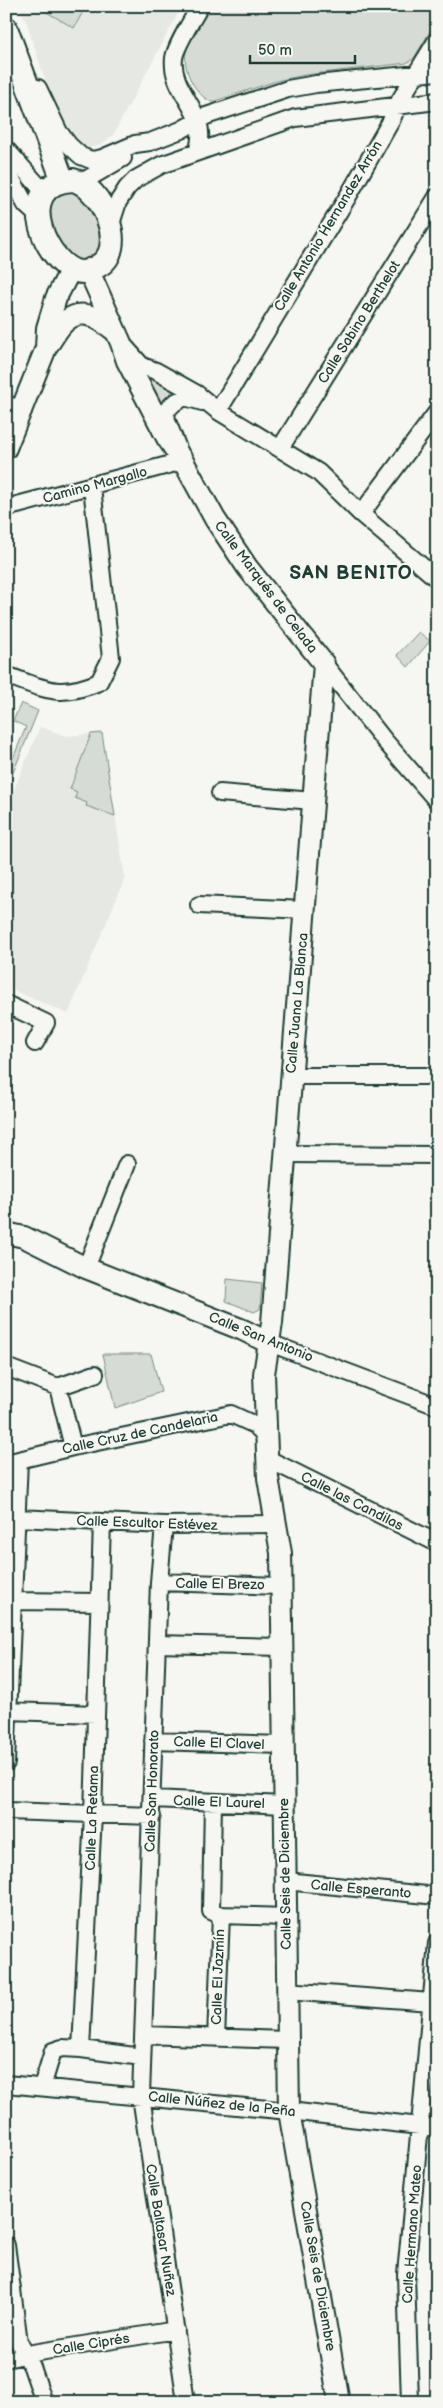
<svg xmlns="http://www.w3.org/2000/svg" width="443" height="2408" viewBox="0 0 443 2408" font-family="'Balsamiq Sans',sans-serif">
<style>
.built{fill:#e6e8e4}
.green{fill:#d6dbd6;stroke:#7a8c85}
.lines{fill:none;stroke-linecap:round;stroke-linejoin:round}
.minor-casing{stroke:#1f3d34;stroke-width:20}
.tertiary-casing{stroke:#1f3d34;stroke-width:24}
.secondary-casing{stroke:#1f3d34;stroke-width:26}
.minor{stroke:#f6f6f2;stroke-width:16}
.tertiary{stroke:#f6f6f2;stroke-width:20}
.secondary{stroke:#f6f6f2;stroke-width:22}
.labels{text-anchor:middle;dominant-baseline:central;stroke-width:4;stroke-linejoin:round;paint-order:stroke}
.street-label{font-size:14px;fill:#1f3d34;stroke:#f6f6f2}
.district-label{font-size:19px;font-weight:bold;letter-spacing:1px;fill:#1f3d34;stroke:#f6f6f2}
</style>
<rect width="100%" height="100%" fill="#f6f6f2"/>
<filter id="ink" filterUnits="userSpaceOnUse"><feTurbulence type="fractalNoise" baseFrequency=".02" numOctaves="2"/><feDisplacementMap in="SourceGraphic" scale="10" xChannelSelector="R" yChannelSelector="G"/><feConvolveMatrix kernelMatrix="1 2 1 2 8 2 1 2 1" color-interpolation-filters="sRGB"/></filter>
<g filter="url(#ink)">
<!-- built -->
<path class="built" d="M 18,6 L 182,6 L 113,135 L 102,144 L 86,149 L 77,147 L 61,129 L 26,21 Z
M 40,727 L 66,736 L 102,733 L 125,878 L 68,1014 L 6,987 L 6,809 Z"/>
<!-- green -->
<path class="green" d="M 36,6 L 86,6 L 74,28 Z
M 211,6 L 437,6 L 437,20 L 414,58 L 407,63 L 305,75 L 276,81 L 212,102 C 196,96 182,70 186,52 C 189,39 204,19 211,6 Z
M 70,190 L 88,201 L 104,233 L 101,252 C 67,277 60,245 46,219 L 52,197 Z
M 138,370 L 174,390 L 165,398 L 158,408 Z
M 419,632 L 430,641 L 408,667 L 397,655 Z
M 21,703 L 38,711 L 6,790 L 6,775 L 26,727 L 13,721 Z
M 102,733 L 115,816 L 86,806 L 87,803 L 75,798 L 77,792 L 70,789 L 91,734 Z
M 227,1279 L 262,1283 L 260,1309 L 254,1312 L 226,1301 Z
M 103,1354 L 151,1354 L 161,1392 L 115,1408 Z"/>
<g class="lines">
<defs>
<path id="minor" d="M 38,88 L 59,132 L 69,145 L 81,156 L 91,160 L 102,158 L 135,144 L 150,142 L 181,130 L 206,116 L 288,89 L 316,84 L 437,72
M 6,149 L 44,192
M 197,152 C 212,113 170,94 174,58 C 176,45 193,19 200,6
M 6,169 L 26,205 L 37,215
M 82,182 L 123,158
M 110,227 L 118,202 L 127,188 L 136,179 L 161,165 L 295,118 L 437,101
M 126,348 L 142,366 L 156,371 L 197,394 L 218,411 L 318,472 L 361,514 L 437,579
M 6,404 L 23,411
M 218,411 L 347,198 L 391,121 L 400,100 L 437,40
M 281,447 L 437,197
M 6,508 L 183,461 L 167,421 L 166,411 L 174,403 L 185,397 L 202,402
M 361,514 L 437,412
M 324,664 L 384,740 L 437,801
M 6,675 C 44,689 59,699 99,682 L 111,658 L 92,487
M 220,793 L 313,801
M 199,905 L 304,910
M 6,1004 L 46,1023 L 35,1043
M 291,1076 L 426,1076
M 285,1154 L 437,1155
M 86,1268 L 127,1164
M 267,1342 L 437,1406
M 6,1367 L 58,1387 L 95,1374
M 58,1387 L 73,1447
M 268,1459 L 437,1543
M 6,1463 L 73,1447 L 231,1414 L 255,1425 L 267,1437
M 18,1518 L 164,1525 L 276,1524
M 164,1525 L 159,1582 L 141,2096 L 186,2402
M 159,1582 L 282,1586
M 14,1601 L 99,1602
M 157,1644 L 283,1647
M 9,1711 L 96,1714
M 153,1741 L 284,1745
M 6,1763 L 19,1460
M 153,1799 L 284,1805
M 213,1803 L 211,1911 L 221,1915 L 216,2038
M 6,1811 L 152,1816
M 285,1881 L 437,1896
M 221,1915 L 286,1917
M 286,1991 L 431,2002
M 144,2035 L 287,2040
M 81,2049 L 142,2057
M 6,2084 L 289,2111 L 437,2128
M 42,2087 L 53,2051 L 62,2048 L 81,2049 L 93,1814 L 102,1522
M 6,2245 L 19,2342 L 32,2367 L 44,2402
M 6,2359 L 33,2353 L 176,2330
M 410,2402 L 406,2274 L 437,1943"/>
<path id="tertiary" d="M 89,271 L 121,343 L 127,361 L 167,438 L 183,461 L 215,519 L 247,567 L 324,664 L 272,1323 L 264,1374 L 268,1478 L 281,1553 L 289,2111 L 339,2402
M 47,346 C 53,339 58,327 66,321 C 83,306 101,320 115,331
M 6,448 L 46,348 L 47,328 L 56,298 L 71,269
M 6,1233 L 24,1237 L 86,1268 L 243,1330 L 267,1342"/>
<path id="secondary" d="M 6,28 L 63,181
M 73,180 C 101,186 131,251 96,267 C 92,269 87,272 82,272 C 49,272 8,183 73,180 Z"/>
</defs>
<!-- minor casing -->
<use href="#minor" class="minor-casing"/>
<!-- tertiary casing -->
<use href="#tertiary" class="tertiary-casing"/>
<!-- secondary casing -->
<use href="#secondary" class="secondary-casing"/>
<!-- minor -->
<use href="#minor" class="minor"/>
<!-- tertiary -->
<use href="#tertiary" class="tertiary"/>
<!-- secondary -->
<use href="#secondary" class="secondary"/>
</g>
</g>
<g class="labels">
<!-- street labels -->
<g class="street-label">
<text transform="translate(328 226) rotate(-59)">Calle Antonio Hernandez Arrón</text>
<text transform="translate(359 322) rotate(-58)">Calle Sabino Berthelot</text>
<text transform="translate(95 485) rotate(-15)">Camino Margallo</text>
<text transform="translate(266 587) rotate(53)">Calle Marqués de Celada</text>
<text transform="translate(297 1003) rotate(-85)">Calle Juana La Blanca</text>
<text transform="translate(261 1337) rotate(22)">Calle San Antonio</text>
<text transform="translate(140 1433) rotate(-12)">Calle Cruz de Candelaria</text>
<text transform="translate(352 1501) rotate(27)">Calle las Candilas</text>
<text transform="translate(147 1523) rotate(2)">Calle Escultor Estévez</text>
<text transform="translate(220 1584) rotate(1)">Calle El Brezo</text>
<text transform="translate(219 1743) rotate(2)">Calle El Clavel</text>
<text transform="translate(152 1791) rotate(-88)">Calle San Honorato</text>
<text transform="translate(219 1802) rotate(2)">Calle El Laurel</text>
<text transform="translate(92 1818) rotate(-88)">Calle La Retama</text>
<text transform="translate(285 1874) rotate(-91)">Calle Seis de Diciembre</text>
<text transform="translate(361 1889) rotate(5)">Calle Esperanto</text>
<text transform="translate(218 1977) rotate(-88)">Calle El Jazmín</text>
<text transform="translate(222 2104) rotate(6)">Calle Núñez de la Peña</text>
<text transform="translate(161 2230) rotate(81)">Calle Baltasar Nuñez</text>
<text transform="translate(412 2234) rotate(-86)">Calle Hermano Mateo</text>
<text transform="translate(318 2276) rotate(80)">Calle Seis de Diciembre</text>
<text transform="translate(91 2344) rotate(-9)">Calle Ciprés</text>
</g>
<!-- district labels -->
<g class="district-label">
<text x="351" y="573">SAN BENITO</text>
</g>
</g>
<!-- margin -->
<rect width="443" height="2408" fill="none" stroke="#f6f6f2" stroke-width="25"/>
<rect x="12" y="12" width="418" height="2383" fill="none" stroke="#1f3d34" stroke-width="2" filter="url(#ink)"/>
<!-- scale -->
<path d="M250 55v8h105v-8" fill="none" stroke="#1f3d34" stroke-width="2.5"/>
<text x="258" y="55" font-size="15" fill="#1f3d34" stroke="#f6f6f2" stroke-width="4" paint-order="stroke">50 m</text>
</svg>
